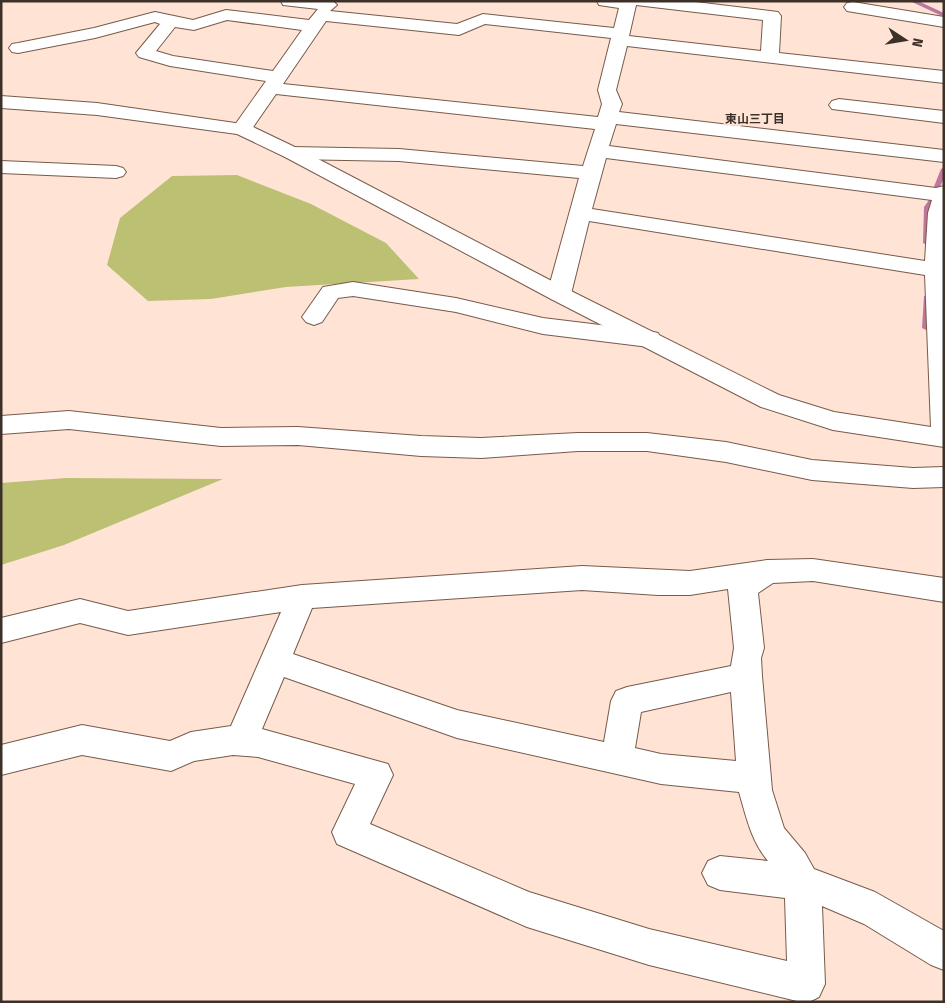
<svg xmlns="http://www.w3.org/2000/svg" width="945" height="1003" viewBox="0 0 945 1003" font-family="'Fira Sans Condensed','Noto Sans JP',sans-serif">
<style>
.forest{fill:#bbc072}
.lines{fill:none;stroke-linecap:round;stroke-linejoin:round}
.stream{fill:#be769c;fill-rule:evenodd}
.minor-casing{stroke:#775a4b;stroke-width:2}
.tertiary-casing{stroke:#775a4b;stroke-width:2}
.minor{fill:#fff;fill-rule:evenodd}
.tertiary{fill:#fff;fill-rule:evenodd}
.labels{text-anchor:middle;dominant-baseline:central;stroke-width:4;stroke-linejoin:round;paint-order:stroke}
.far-neighbourhood-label{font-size:12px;font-weight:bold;fill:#3c3029;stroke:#ffe4d5}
</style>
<rect width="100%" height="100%" fill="#ffe4d5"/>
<!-- forest -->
<path class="forest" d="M 237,175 L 311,204 L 386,243 L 419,279 L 286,287 L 211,299 L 148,301 L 107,265 L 120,218 L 172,176 Z
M 66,478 L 223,479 L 64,545 L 1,565 L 1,483 Z"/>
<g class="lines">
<!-- stream -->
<path class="stream" d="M 910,1 L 918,1 L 944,13 L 944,17 Z
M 944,167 L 944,178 L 939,189 L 938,190 L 934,190 L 933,189 L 941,169 Z
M 931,199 L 934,201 L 930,207 L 931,243 L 927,245 L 923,243 L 924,207 L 929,200 Z
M 924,296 L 930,296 L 931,298 L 930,328 L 926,330 L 922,328 Z"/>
<defs>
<path id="minor" d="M 281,1 L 333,1 L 337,5 L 330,11 L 457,24 L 483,14 L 614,28 L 619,8 L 599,5 L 597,1 L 687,1 L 778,12 L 781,16 L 779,53 L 944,71 L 944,83 L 627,46 L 616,90 L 622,104 L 619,112 L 944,150 L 944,162 L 616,124 L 609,146 L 936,188 L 944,186 L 944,437 L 935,435 L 931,428 L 925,275 L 589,221 L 571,294 L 567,299 L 559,301 L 551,299 L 547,294 L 579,178 L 399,161 L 292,159 L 285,157 L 282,153 L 285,149 L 292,147 L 399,149 L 583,166 L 595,129 L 276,94 L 249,133 L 242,135 L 235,133 L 232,129 L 266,81 L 170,66 L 139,57 L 136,53 L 160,24 L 155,22 L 95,38 L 18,53 L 12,52 L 9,48 L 12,44 L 18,43 L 94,28 L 155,12 L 193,20 L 226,10 L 309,20 L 318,9 L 283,5 ZM 636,5 L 763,20 L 761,51 L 629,36 ZM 227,20 L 302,30 L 273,71 L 173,56 L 156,51 L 175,27 L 194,30 ZM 326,21 L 459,35 L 485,24 L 611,38 L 598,90 L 602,104 L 598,117 L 283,84 ZM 606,158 L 932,200 L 928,213 L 925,261 L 592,209 Z
M 853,2 L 944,17 L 944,27 L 847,11 L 844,7 L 847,3 Z
M 839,99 L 944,111 L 944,123 L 832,109 L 829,105 L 832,101 Z
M 1,161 L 116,166 L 123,168 L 126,172 L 123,176 L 116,178 L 1,173 Z
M 353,282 L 456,298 L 543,318 L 649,331 L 658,333 L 661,339 L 658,345 L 649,347 L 543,334 L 456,312 L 353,296 L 338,298 L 322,322 L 314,325 L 306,322 L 302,317 L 323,287 Z
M 69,411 L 221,428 L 298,427 L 421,436 L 481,438 L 578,433 L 647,433 L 726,442 L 812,460 L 913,468 L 944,467 L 944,487 L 913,488 L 812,480 L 726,462 L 647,451 L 578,451 L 481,458 L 421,456 L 298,445 L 221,446 L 69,429 L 1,434 L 1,416 Z
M 813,559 L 944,578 L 944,602 L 813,581 L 773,583 L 758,593 L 764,648 L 761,658 L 762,676 L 772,790 L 784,828 L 805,853 L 814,869 L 875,892 L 944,931 L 944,970 L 931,965 L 864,924 L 822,906 L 825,984 L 819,997 L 809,1002 L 801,1002 L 649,965 L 527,927 L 337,844 L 332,832 L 355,784 L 258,757 L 233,755 L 194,761 L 171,771 L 82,755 L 1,775 L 1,745 L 82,725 L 170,741 L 191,732 L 231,726 L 281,612 L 128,635 L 80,623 L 1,643 L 1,618 L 80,599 L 128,611 L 302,585 L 582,566 L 690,571 L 767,560 ZM 728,589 L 734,648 L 731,666 L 627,687 L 616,691 L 611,701 L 604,742 L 457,710 L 293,654 L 312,608 L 582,590 L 658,595 L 690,595 ZM 284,677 L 457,738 L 661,784 L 739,792 C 746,816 751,841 768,861 L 720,856 L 708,861 L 702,873 L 708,885 L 720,890 L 785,898 L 787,961 L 649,929 L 529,892 L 370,824 L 393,775 L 388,764 L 262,729 ZM 731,692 L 736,761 L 661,754 L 635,748 L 641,712 Z"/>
<path id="tertiary" d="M 1,96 L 97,103 L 249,125 L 299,149 L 567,289 L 779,395 L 834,412 L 944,429 L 944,447 L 833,430 L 761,407 L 551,299 L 285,157 L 237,134 L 97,115 L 1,108 Z"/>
</defs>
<!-- minor casing -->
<use href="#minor" class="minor-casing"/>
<!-- tertiary casing -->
<use href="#tertiary" class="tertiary-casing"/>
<!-- minor -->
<use href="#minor" class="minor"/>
<!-- tertiary -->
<use href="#tertiary" class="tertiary"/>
</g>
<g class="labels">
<!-- far-neighbourhood labels -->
<g class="far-neighbourhood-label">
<text x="755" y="119">東山三丁目</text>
</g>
</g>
<!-- border -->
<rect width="945" height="1003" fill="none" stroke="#3c3029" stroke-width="5"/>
<!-- north arrow -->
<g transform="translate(905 40) rotate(102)" stroke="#ffe4d5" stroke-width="4" paint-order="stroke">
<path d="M0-4L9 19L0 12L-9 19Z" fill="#3c3029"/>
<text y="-8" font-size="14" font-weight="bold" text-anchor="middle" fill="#3c3029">N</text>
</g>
</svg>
